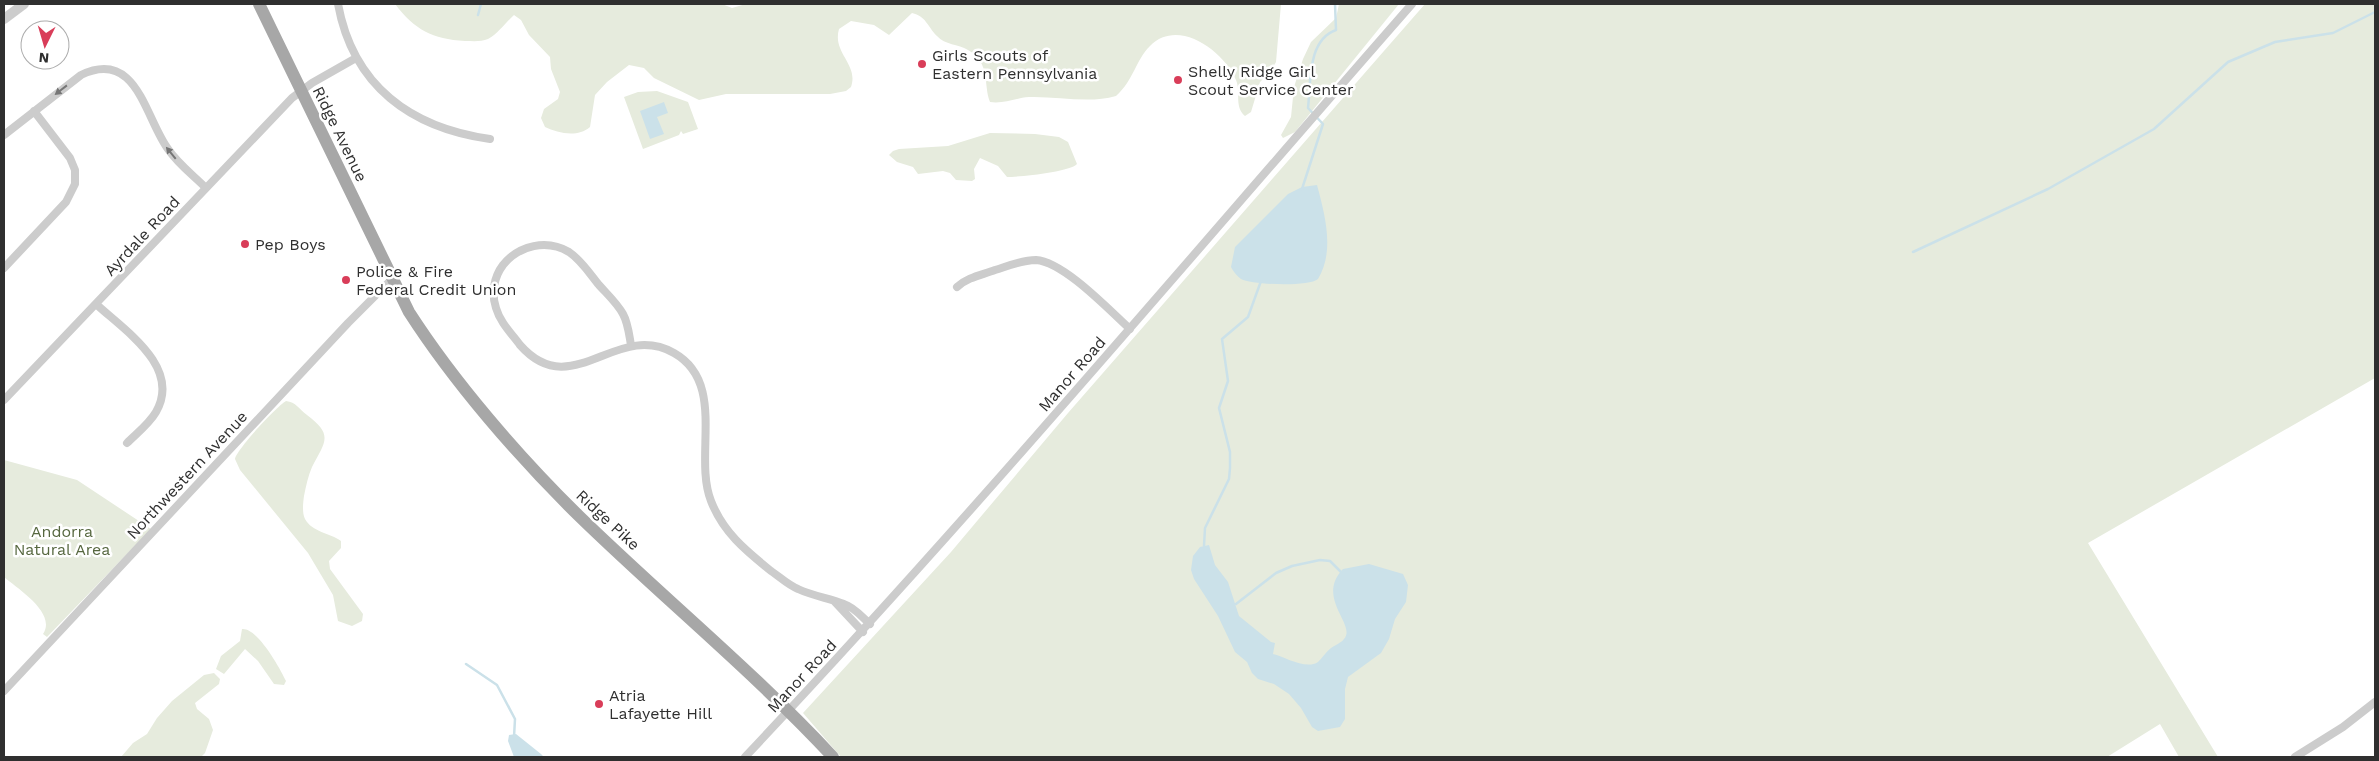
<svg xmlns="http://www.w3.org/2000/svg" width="2379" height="761" viewBox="0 0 2379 761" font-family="'Work Sans',sans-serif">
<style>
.green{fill:#e6ebdd}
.water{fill:#cbe1e9}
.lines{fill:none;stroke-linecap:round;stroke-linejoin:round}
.stream{stroke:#cbe1e9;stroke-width:2.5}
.minor{stroke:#ccc;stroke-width:8}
.tertiary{stroke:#ccc;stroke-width:10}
.primary{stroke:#a7a7a7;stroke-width:12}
.oneway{fill:#767676}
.poi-dot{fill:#d93d59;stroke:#fff;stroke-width:2}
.labels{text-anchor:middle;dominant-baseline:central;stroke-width:5;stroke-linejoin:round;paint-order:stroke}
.poi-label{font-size:16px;fill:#2f2f2f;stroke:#fff;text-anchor:start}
.street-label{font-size:16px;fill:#2f2f2f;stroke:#fff}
.park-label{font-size:16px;fill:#56673f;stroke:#fff}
</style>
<rect width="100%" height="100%" fill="#fff"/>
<!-- green -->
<path class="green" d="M 395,4 L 722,4 L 732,8 L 746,4 L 1281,4 L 1276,62 L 1270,72 L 1260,82 L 1251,112 L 1245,116 C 1234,107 1241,92 1236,80 C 1224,51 1178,17 1150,46 C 1135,61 1134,80 1116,96 C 1089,104 1057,96 1029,97 C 1015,98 1004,104 990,102 C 983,84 991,63 968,50 C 958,44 945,45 937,36 C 927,26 926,16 912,13 L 889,35 L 874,25 L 851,21 L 839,29 C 832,53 859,64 851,87 L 846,91 L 830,94 L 726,94 L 699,100 L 654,78 L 644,68 L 629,65 L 607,82 L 595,95 L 590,127 C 577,138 558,133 545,127 L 541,118 L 544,109 L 558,99 L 560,92 L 551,69 L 550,57 L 529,35 L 521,20 L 514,15 C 505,23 499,33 488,39 C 481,42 473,41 465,41 C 432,39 415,30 395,4 Z
M 1339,4 L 1399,4 L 1295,132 L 1283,138 L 1281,135 L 1291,117 L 1294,87 L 1303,59 L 1311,42 L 1336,18 Z
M 1425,4 L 2375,4 L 2375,378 L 2088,543 L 2218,757 L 2179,757 L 2160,724 L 2107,757 L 841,757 L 803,713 L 951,552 L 1068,413 Z
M 657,91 L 688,102 L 698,129 L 683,134 L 681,131 L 679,135 L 643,149 L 624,97 L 638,92 Z
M 990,133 L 1035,134 L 1059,137 L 1068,142 L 1077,164 C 1070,172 1020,177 1007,177 L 998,166 L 980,158 L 974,169 L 975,179 L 972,181 L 956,180 L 950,173 L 943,171 L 918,174 L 913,167 L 897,162 L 889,155 L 893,151 L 899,149 L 948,146 Z
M 286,401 C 296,402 299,409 307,415 C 334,435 325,442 312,467 C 308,476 306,486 304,496 C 303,503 302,513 305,519 C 312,532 330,533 341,541 L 341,548 L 329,561 L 330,569 L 363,614 L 362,621 L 352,626 L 338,621 L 333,595 L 308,553 L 240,470 L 235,459 C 236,450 277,406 286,401 Z
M 4,460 L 77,480 L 151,529 L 47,637 L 43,634 C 57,613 18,589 4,577 Z
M 242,629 C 257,627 280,668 286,681 L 284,685 L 274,684 L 258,661 L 245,649 L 224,674 L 216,669 L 221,656 L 240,641 Z
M 214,673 L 220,679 L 219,684 L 195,703 L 197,709 L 209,719 L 213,730 L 205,753 L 201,757 L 121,757 L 133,743 L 147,734 L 157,718 L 172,701 L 204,675 Z"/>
<!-- water -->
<path class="water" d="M 664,102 L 668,113 L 657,117 L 664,134 L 650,139 L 640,111 Z
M 1317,185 C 1325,215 1335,251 1318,279 C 1309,287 1253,285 1241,279 C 1237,276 1233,271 1231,267 L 1235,247 L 1288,194 L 1302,187 Z
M 1209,545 L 1215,565 L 1228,582 L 1239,616 L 1271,642 L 1275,643 L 1273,654 C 1285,657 1306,670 1318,662 C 1322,658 1326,652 1331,648 C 1335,645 1341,643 1344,639 C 1357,625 1315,598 1343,569 L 1369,564 L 1403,574 L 1408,585 L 1406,602 L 1395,619 L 1389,639 L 1381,653 L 1348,677 L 1345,689 L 1345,719 L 1340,727 L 1318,731 L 1312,727 L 1301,708 L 1289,694 L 1274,684 L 1258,679 L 1252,673 L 1247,662 L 1235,652 L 1218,616 L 1194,579 L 1191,570 L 1193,556 L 1200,547 Z
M 516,734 L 541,754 L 544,757 L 514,757 L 508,741 L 509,735 Z"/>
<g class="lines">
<!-- stream -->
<path class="stream" d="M 478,15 L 481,4
M 1302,189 L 1323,124 L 1308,108 C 1311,83 1307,40 1336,30 L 1335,4
M 1913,252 L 2048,189 L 2154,129 L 2228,62 L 2275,42 L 2333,33 L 2375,12
M 1204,546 L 1205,528 L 1229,479 L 1230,468 L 1230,452 L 1219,408 L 1228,381 L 1222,339 L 1248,317 L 1261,281
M 1236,604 L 1276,573 L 1292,566 L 1320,560 L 1330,561 L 1341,572
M 466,664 L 497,685 L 515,719 L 514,737"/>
<!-- minor -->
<path class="minor" d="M 338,4 C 353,86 411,128 490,139
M 4,135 L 81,75 C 137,48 145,118 168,149 C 178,164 193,175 206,188
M 4,268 L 66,202 L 75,184 L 75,170 L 70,158 L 34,111
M 957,287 C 968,277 982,275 995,270 C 1008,266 1022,260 1036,260 C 1064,262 1109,310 1130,329
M 96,304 C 124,330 182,367 156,412 C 149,424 137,433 127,443
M 631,345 C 629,334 628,323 623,314 C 617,303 607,294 599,285 C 590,274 581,260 569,252 C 547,239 519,245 503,265 C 494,277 491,293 496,308 C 500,322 511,333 520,345 C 572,404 616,320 674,353 C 727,383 693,456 711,501 C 723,532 745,550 771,571 C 780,577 788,585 798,589 C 813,596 829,598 844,604 C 854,607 862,617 870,624
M 4,400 L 292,98 L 312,83 L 356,58
M 835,602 L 863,632
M 4,691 L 348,323 L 393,278
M 745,757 C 975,513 1191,256 1412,4
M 2295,757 L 2343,727 L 2375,702"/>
<!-- tertiary -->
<path class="tertiary" d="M 4,19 L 24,4"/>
<!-- primary -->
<path class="primary" d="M 259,4 L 409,312 C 454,382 518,456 578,515 C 662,597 753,671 833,757"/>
</g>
<!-- one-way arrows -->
<defs><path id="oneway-solid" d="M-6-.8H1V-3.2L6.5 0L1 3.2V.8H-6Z" transform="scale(1.25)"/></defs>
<g class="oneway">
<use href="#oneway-solid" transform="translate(61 90) rotate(142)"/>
<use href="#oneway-solid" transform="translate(171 153) rotate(-129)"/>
</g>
<!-- markers -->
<g class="poi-dot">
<circle cx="922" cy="64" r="5"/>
<circle cx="1178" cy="80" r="5"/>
<circle cx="245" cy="244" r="5"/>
<circle cx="346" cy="280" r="5"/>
<circle cx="599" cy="704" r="5"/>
</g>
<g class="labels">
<!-- poi labels -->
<g class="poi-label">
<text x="932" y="55">Girls Scouts of<tspan x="932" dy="18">Eastern Pennsylvania</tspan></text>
<text x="1188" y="71">Shelly Ridge Girl<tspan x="1188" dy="18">Scout Service Center</tspan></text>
<text x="255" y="244">Pep Boys</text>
<text x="356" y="271">Police &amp; Fire<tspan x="356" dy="18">Federal Credit Union</tspan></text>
<text x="609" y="695">Atria<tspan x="609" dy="18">Lafayette Hill</tspan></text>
</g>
<!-- street labels -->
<g class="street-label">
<text transform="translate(340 134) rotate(64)">Ridge Avenue</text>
<text transform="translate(142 236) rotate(-47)">Ayrdale Road</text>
<text transform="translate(1072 374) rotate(-49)">Manor Road</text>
<text transform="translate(187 475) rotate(-47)">Northwestern Avenue</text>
<text transform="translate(608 520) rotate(43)">Ridge Pike</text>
<text transform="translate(802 676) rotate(-47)">Manor Road</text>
</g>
<!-- park labels -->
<g class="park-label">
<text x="62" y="531">Andorra<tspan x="62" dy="18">Natural Area</tspan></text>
</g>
</g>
<!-- border -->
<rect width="2379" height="761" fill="none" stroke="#2f2f2f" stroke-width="10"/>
<!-- north arrow -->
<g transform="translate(45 45) rotate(185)"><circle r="24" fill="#ffffff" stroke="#acacac"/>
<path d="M0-4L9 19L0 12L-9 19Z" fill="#d93d59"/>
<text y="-8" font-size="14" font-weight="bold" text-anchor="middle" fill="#2f2f2f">N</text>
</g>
</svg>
